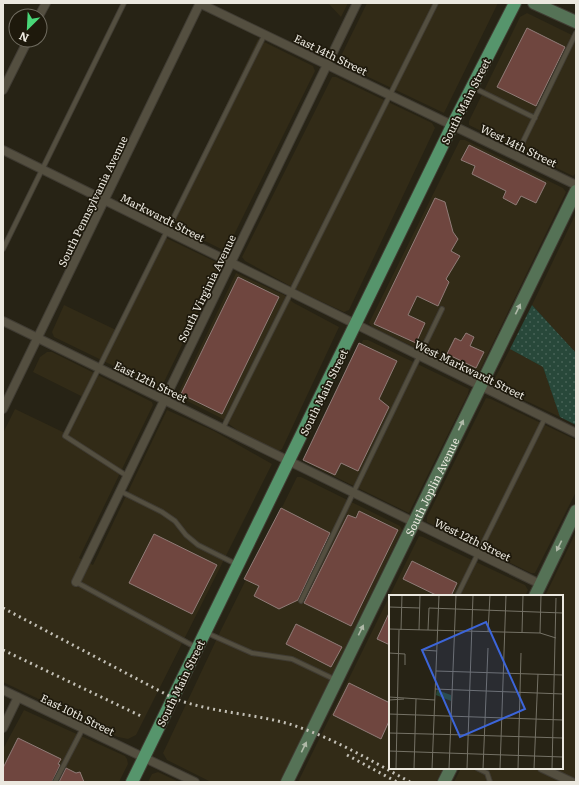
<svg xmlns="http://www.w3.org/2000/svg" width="579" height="785" viewBox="0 0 579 785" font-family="Literata,serif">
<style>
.built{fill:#322b17}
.grass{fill:url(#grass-dots)}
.building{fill:#6f463f;stroke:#907c78}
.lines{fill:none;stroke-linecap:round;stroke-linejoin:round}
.lane-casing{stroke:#403c33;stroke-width:6}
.street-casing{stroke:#403c33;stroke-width:10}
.secondary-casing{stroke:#403c33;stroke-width:14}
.primary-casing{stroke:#403c33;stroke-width:14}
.lane{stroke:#544f40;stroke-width:4}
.street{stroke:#544f40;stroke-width:8}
.secondary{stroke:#557256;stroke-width:12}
.primary{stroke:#56956c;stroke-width:12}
.rail{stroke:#c3c0b6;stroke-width:3;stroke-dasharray:2 4;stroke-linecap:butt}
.oneway{fill:#afb9a8}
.labels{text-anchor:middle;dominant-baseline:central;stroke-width:3.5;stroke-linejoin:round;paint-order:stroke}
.street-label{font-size:11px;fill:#ebe8df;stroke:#1e190c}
.inset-road{fill:none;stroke:#757266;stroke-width:1}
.view{fill:#3c65d9;fill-opacity:0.15;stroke:#3c65d9;stroke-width:2}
.inset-edge{fill:none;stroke:#ebe8df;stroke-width:2}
</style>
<defs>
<pattern id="grass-dots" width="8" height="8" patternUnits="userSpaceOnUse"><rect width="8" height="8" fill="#28483a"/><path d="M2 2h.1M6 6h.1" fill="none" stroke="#476256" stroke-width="1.8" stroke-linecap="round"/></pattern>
</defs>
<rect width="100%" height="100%" fill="#272315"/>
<!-- built -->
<path class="built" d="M 328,3 L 348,3 L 341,17 Z
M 367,3 L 498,3 L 444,113 L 339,63 L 340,58 Z
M 527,13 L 576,37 L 576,173 L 573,176 L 469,125 L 469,121 L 520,17 Z
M 258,39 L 313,66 L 315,71 L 228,247 L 223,250 L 169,223 Z
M 332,77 L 336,77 L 432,123 L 435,128 L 349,310 L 344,312 L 301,292 L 245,261 L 242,257 Z
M 460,140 L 465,140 L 563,188 L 566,192 L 478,374 L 475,376 L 372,327 L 369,323 Z
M 576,213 L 576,353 L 532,305 Z
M 162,236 L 218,263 L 220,267 L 162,386 L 157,387 L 54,337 L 52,332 L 64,305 L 116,330 Z
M 236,273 L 284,295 L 294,303 L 339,327 L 282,449 L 279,451 L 241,433 L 221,418 L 177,396 Z
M 363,340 L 368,340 L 469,389 L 468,394 L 409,513 L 305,462 Z
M 510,349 L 543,367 L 560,417 L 495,386 L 493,382 Z
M 47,352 L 52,352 L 152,402 L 153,405 L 79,558 L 93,565 L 167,410 L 214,431 L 272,464 L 136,735 L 128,739 L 118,737 L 3,682 L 3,433 L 15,409 L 67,434 L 85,398 L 33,372 L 40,357 Z
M 486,398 L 491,399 L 576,440 L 576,492 L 535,573 L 531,573 L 427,522 L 427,517 Z
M 297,477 L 301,477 L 400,526 L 402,530 L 280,782 L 211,782 L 167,760 L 163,753 L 221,630 Z
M 576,532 L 576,782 L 454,782 L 461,768 L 562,768 L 562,596 L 545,596 Z
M 419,536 L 423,537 L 525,585 L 528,590 L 525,596 L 390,596 L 390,768 L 443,768 L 436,782 L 298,782 Z
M 24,710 L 125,756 L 127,759 L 128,764 L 119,782 L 3,782 L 3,749 Z
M 158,772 L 179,782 L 148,782 L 152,774 Z"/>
<!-- grass -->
<path class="grass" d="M 532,305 L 576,353 L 576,425 L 560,417 L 543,367 L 510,349 Z"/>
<!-- building -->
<path class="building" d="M 527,28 L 565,47 L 536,106 L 497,87 Z
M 469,145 L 546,183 L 536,203 L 521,196 L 516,205 L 503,198 L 506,191 L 472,174 L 475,166 L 461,160 Z
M 435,198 L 445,202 L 453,232 L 458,239 L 451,251 L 460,256 L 446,279 L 449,282 L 438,306 L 417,296 L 408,315 L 425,323 L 416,343 L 374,324 Z
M 238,277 L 279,297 L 222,414 L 181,394 Z
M 466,333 L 474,337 L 470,346 L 484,352 L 476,368 L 447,354 L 455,338 L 461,341 Z
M 359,343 L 397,361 L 379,399 L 389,407 L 358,471 L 341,463 L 335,475 L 303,460 Z
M 281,508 L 330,533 L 298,600 L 279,609 L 254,596 L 259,586 L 244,579 Z
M 359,511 L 398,530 L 351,626 L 304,603 L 348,515 L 356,518 Z
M 154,534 L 217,565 L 192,614 L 129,583 Z
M 412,561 L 457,583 L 451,596 L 438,596 L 403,579 Z
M 390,611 L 390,645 L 377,639 Z
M 296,624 L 342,647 L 331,667 L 286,644 Z
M 349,683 L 390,703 L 390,719 L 381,739 L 333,715 Z
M 18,738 L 61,759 L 58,764 L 60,765 L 52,782 L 3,782 L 3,768 Z
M 66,768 L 76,773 L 80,772 L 84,782 L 59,782 Z"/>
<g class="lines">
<defs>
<path id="lane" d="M 474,88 L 535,118
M 516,156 L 576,33
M 3,249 L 124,3
M 223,428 L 436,3
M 127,476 L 65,436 L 265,34
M 120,491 L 162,512 L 175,521 L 186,535 L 198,545 L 236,564
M 76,582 L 197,648
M 457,596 L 545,418
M 301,601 L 442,309
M 207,633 L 252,653 L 292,659 L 336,680
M 477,768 L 487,773 L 490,782
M 55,782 L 83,728"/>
<path id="street" d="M 199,3 L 576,185
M 39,16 L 46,3
M 3,90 L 28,40
M 3,150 L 576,433
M 3,321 L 540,584
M 3,409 L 200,3
M 76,582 L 357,3
M 3,690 L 195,782
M 3,728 L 18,697
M 542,768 L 572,782"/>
<g id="secondary">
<path d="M 534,3 L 576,22"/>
<path d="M 535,596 L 576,511"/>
<path id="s1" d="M 287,782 L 576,191"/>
<path d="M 444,782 L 451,768"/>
</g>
<path id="primary" d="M 132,782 L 452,126 L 515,3"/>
</defs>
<!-- lane casing -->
<use href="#lane" class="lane-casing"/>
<!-- street casing -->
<use href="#street" class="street-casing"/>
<!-- secondary casing -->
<use href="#secondary" class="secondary-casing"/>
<!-- primary casing -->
<use href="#primary" class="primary-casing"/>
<!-- lane -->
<use href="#lane" class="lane"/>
<!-- street -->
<use href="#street" class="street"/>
<!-- secondary -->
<use href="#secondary" class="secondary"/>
<!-- primary -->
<use href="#primary" class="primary"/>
<!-- rail -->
<path class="rail" d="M 3,608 L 173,698 C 209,712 248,713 286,723 C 330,736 370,760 410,782
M 3,650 L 143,717
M 347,755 L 397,782"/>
</g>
<!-- one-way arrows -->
<defs><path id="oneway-solid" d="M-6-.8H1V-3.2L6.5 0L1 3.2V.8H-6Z"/></defs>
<g class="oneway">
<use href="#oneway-solid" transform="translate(518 309) rotate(-64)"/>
<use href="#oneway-solid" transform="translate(461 425) rotate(-64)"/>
<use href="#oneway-solid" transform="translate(559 546) rotate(116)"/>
<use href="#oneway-solid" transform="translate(361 630) rotate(-64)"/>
<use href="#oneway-solid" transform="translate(304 747) rotate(-64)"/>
</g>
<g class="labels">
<!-- street labels -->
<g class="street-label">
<text transform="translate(331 54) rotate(26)">East 14th Street</text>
<text transform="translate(465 101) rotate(-63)">South Main Street</text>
<text transform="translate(519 145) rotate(26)">West 14th Street</text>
<text transform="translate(92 201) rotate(-64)">South Pennsylvania Avenue</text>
<text transform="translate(163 217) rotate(27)">Markwardt Street</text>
<text transform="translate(206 288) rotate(-64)">South Virginia Avenue</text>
<text transform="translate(470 369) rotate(26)">West Markwardt Street</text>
<text transform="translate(151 381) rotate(26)">East 12th Street</text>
<text transform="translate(323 392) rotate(-64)">South Main Street</text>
<text stroke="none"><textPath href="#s1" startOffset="329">South Joplin Avenue</textPath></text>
<text transform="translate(473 539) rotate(26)">West 12th Street</text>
<text transform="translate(180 683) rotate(-64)">South Main Street</text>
<text transform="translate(78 714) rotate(26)">East 10th Street</text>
</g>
</g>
<!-- overview -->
<g transform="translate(389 595)">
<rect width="174" height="174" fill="#272315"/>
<path d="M 48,95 L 62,100 L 62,106 L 47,100 Z" fill="#28483a"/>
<path class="inset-road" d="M 0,12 L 31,13M 0,34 L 151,38 L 167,43M 12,35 L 13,0M 30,35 L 31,0M 39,35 L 40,13 L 174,18M 99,37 L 101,0M 133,38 L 134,0M 151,38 L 152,0M 33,55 L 48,56M 0,58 L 16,59 L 16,70M 47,76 L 174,80M 46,94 L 174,99M 0,102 L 46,105M 0,105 L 15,104M 0,119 L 174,125M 0,138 L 78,140M 78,140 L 174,143M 0,156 L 174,162M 7,174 L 10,35M 25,174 L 27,104M 43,174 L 50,0M 60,174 L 67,0M 78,174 L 84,0M 94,174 L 99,53M 111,174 L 117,0M 129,174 L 132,58M 145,174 L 149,79M 163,174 L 167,3"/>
<path class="view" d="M 97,27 L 136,114 L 71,142 L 33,55 Z"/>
<rect width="174" height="174" class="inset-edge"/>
</g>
<!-- border -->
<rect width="579" height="785" fill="none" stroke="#ebe8df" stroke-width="8"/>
<!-- north arrow -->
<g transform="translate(28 28) rotate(204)"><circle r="19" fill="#1e190c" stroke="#706c60"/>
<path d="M0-3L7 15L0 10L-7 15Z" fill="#49d778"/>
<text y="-6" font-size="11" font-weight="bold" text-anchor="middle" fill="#ebe8df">N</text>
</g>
</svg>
